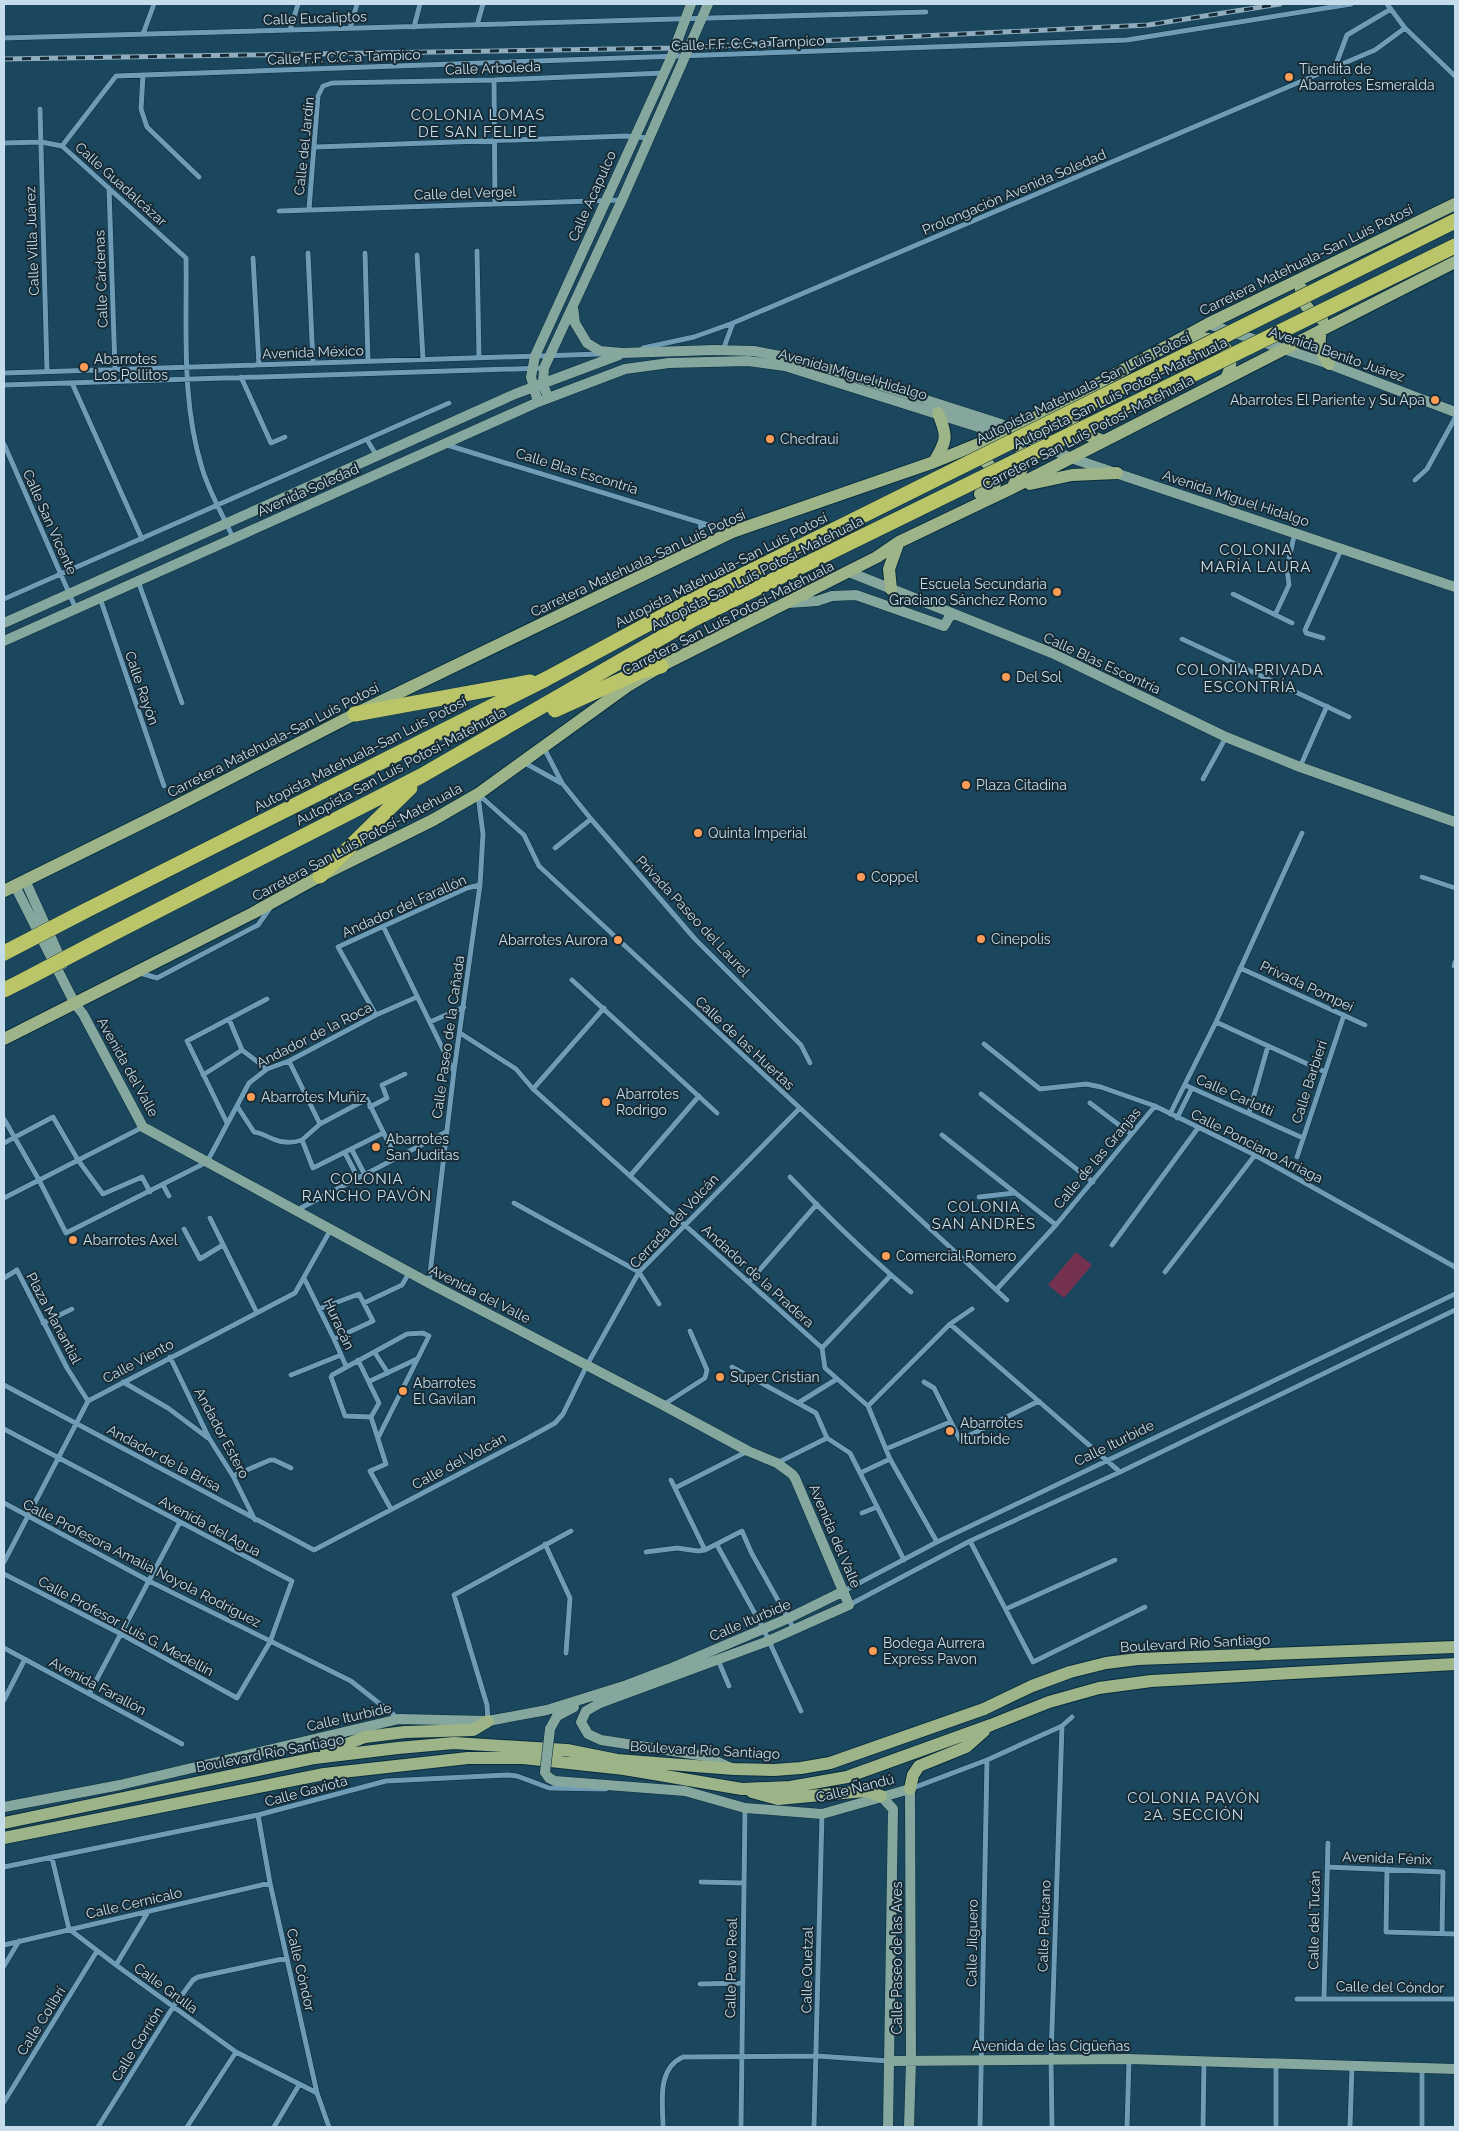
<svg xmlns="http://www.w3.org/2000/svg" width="1459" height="2131" viewBox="0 0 1459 2131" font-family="Raleway,sans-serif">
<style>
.green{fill:#753250}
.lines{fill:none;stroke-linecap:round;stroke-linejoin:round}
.street-casing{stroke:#092c3d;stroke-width:6}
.secondary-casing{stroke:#092c3d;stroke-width:11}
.primary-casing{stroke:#092c3d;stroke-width:14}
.highway-casing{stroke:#092c3d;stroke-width:16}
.street{stroke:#6e9bb5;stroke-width:5}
.secondary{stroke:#85a79e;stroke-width:10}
.primary{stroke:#9cb487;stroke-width:12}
.highway{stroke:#bac468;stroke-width:15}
.rail-casing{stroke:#8fadbe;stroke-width:5}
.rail{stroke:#182b35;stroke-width:3;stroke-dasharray:9;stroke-linecap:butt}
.secondary-bridge-casing{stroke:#092c3d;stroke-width:11;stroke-linecap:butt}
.highway-bridge-casing{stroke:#092c3d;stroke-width:16;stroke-linecap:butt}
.secondary-bridge{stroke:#85a79e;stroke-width:10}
.highway-bridge{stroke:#bac468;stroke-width:15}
.poi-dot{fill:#fd9c56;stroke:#182b35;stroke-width:2}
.labels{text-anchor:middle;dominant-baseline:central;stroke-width:4;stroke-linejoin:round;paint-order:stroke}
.street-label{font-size:14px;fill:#c5dcea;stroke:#182b35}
.poi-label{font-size:14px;fill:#c5dcea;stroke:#182b35;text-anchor:start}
.neighbourhood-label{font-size:15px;letter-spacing:1px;fill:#c5dcea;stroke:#182b35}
</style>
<rect width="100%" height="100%" fill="#1a475e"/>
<!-- green -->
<path class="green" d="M 1076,1252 L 1092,1265 L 1064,1298 L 1048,1285 Z"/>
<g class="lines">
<defs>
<path id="street" d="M 1387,4 L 1405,28 L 1455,76
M 477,25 L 483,4
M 414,27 L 420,4
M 350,28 L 357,4
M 290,30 L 298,4
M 143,34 L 154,4
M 4,38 L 926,12
M 1335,67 L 1347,35 L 1391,9
M 143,75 L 141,109 L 147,127 L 199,177
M 494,80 L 495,203
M 40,109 L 47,371
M 4,143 L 41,142 L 62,146 L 186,258 C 187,328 181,400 202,468 C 209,492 223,515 233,538
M 62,146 L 116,76 L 1127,40 L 1351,4
M 316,147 L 626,136 L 649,138
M 109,188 L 115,369
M 309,209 L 318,96 L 323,86 L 332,83 L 494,80 L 664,73
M 279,211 L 621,200
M 477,251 L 479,357
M 308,253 L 313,363
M 365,253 L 368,361
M 417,255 L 423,359
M 253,258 L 259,365
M 643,348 L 694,337 L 733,323 L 1375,50 L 1405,28
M 723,350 L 733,323
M 4,373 L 600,354
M 241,377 L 271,443 L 285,437
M 72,383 L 142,539
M 4,385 L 544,368
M 367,440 L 377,456
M 4,444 L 76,609
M 447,445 L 728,531
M 1415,480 L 1427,469 L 1455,418
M 700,523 L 704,545
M 138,581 L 182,703
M 1233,594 L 1292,623
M 100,598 L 164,786
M 4,599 L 449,403
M 1275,615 L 1289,585 L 1287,568 L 1295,532
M 1323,638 L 1306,633 L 1305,630 L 1342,548
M 1182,639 L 1349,717
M 544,748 L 562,783 L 591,819 L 695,939 L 801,1045 L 810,1063
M 525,763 L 561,783
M 1300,767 L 1327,706
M 1203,779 L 1226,737
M 478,794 L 524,835 L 539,866 L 1007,1300
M 555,848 L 591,819
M 1422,877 L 1455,888
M 383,926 L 453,1070
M 1454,966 L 1455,962
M 1240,968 L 1365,1025
M 140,973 L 157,978 L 258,925 L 270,908
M 572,980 L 717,1113
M 376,1015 L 338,947 L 467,888 L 480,885
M 229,1019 L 242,1050 L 267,1069
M 430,1022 L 464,1007
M 1216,1022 L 1325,1072
M 460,1033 L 516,1069 L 533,1089 L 822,1348 L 825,1368 L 868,1406 L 890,1459 L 937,1542
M 984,1044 L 1040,1089 L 1086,1084 L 1101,1087 L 1155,1106 L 1255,1155 L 1455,1267
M 289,1061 L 320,1124 L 302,1140 L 313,1168 L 383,1133
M 203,1075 L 242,1050
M 1185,1085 L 1303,1138
M 533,1089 L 604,1008
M 981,1094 L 1093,1182
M 1090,1103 L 1131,1134
M 237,1106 L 254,1132 C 263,1133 265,1136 273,1139 C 282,1143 293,1143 302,1140
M 370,1107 L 387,1098 L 382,1085 L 405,1074
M 1249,1113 L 1268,1046
M 1170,1114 L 1216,1022 L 1302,833
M 1177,1118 L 1192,1088
M 4,1119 L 39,1180 L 66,1233 L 207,1162 L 249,1083 L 267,1069 L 289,1061 L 376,1015 L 417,997
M 227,1123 L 187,1041 L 267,999
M 320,1124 L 367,1099 L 396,1158
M 942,1135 L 1056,1225
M 4,1143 L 53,1117 L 78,1160 L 103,1194 L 142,1177 L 150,1192
M 352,1150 L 365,1175
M 345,1153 L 358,1178
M 1297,1157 L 1344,1015
M 630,1176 L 699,1096
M 790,1177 C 828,1217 868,1256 911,1292
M 163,1185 L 169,1196
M 979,1197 L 1014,1193
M 4,1198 L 143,1127
M 514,1203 L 639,1272 L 659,1304
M 297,1210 L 446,1132
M 210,1218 L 257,1313
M 184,1229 L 200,1259 L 223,1245
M 1112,1245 L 1198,1128
M 1165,1272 L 1255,1155
M 4,1278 L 17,1270 L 67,1368 L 88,1401
M 304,1278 L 334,1339 L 346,1366
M 429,1282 L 454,1071 L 480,885 L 483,834 L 478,795
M 749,1282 L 817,1204
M 996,1290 L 1056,1225 L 1155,1106
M 364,1303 L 402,1285 L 409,1273
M 319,1309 L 359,1294 L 373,1321 L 334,1339
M 43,1323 L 72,1309
M 950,1324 L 1120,1472
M 822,1348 L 891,1275
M 375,1353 L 388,1373
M 170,1357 L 209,1438 L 233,1476 L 255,1520
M 358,1360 L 379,1403 L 371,1417
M 732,1367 L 816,1413 L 827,1438 L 850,1453 L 904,1560
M 291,1375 L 341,1355
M 370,1381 L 417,1359
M 123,1382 L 168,1408 L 208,1438
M 924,1382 L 934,1388 L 960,1440 L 1039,1401
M 4,1385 L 314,1550 L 528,1438 L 555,1423 L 563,1414 L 587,1365 L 639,1272 L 799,1109
M 798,1403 L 837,1379
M 663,1405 L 705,1378 L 707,1370 L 690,1331
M 868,1406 L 950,1324 L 972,1309
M 371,1417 L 345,1416 L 331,1377 L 332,1375 L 407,1334 L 423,1333 L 429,1336 L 378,1438
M 371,1417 L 386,1464 L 370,1471 L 391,1509
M 4,1429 L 292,1581 L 270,1642 L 237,1698 L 121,1634 L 4,1574
M 886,1449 L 950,1422
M 777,1463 L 827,1438
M 860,1473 L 890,1459
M 233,1476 L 270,1460 L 274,1460 L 291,1468
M 671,1480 L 705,1550
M 675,1488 L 748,1451
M 4,1503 L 149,1581 L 351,1681 L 399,1719
M 862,1513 L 877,1507
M 970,1541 L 1033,1662 L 1145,1607
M 545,1544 L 570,1598 L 566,1653
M 717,1545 L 763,1628 L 801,1711
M 646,1552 L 677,1548 L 698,1551 L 705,1550 L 742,1531 L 751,1552 L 794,1629
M 4,1562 L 88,1401 L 295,1293 L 331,1229
M 844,1591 L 937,1542 L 1455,1294
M 849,1605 L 970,1541 L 1120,1472 L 1455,1310
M 1006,1609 L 1115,1560
M 4,1648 L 182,1744
M 718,1660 L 729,1686
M 89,1694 L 180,1522
M 4,1700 L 25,1659
M 488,1721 L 487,1705 L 454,1595 L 571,1531
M 913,1788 L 987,1760 L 1062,1726 L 1072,1717
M 258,1815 L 270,1883 L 317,2093 L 329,2127
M 52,1858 L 69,1929 L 116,1965 L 236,2052 L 317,2093
M 4,1867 L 258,1815 L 386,1781 L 507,1775 L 517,1776 L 549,1788 L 606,1789
M 1327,1867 L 1443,1872 L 1442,1934
M 1387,1869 L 1386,1932 L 1455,1934
M 701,1882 L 743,1883
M 4,1945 L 270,1883
M 116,1965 L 148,1912
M 4,1966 L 19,1941
M 700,1984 L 742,1983
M 1324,1997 L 1328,1843
M 1297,1999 L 1455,1999
M 4,2102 L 97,1951
M 98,2127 L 173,2007 L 193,1980 L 198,1977 L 287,1958
M 187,2127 L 236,2052
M 274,2127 L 299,2085
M 663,2127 C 663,2104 656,2069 683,2057 L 817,2056 L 889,2061
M 741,2127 L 745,1808
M 814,2127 L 822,1814
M 980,2127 L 987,1760
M 1052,2127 L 1051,2059 L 1062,1726
M 1127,2127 L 1129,2059
M 1203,2127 L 1204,2061
M 1276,2127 L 1276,2064
M 1350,2127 L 1352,2066
M 1422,2127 L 1422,2068"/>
<path id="secondary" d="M 573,307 L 575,323 L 587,343 L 600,351 L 622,353 L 714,350 L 754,351 L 786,357 L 817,365 L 1001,424 L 1010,431 L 1071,458 L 1455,587
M 1208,324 L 1329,364 L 1455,412
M 548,398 L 543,383 L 544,368 L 622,200 L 708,4
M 538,402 L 531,377 L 535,356 L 671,58 L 691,4
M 849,572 L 1052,653 L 1226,737 L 1300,767 L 1455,822
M 789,603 L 817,601 L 832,596 L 856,595 L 944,626 L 951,614
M 4,623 L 515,394 L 619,355
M 4,641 L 538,402 L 625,369 L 669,363 L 748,361 L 785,366 L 991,431 L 1005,431
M 25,880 L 63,964
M 15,886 L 75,1004 L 83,1014 L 143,1127 L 429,1283 L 663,1405 L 748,1451 L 777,1463 L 792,1474 L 795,1478 L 849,1605 L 768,1641 L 600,1703 L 586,1711 L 581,1722 L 588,1734 L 601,1740 L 705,1756 L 729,1767
M 550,1729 L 557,1716 L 574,1707
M 545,1772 L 549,1778 L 555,1781 L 685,1791 L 745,1808 L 822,1814 L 910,1789 L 911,2061 L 909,2127
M 881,1796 L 893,1809 L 888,2127
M 4,1807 L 120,1785 L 399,1719 L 488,1721 L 547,1710 L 627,1685 L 669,1669 L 789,1618 L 844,1591
M 890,2061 L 1129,2059 L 1455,2069"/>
<path id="primary" d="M 1301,288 C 1300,301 1310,314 1322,319
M 1321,330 C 1318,345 1320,352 1329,364
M 1186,336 C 1204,338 1226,337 1230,359 C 1231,367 1230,372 1226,378
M 1068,406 C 1067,429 1086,435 1104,441
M 1011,433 C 1029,457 1026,464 1012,488
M 972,455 C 986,459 1002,473 993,488 L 980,494
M 934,462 C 947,440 948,437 938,413
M 1030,484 L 1072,475 L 1117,473
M 891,589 L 889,569 L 898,544
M 4,891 L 172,808 L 355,714 L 732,532 L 934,462 L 1010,431 L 1208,324 L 1455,204
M 4,1039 L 253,913 L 320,876 L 433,820 L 478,794 L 629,685 L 661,666 L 877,557 L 899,542 L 1012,488 L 1455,262
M 326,1752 L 365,1737 L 405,1732 L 473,1730 L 488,1721
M 910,1789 L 913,1775 L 919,1766 L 966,1747 L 984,1731
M 752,1792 L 778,1799 L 865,1791 L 881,1796
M 4,1823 L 315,1758 L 398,1748 L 454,1743 L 567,1750 L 617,1760 L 734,1769 L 774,1770 L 801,1768 L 830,1763 L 984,1709 L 1032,1686 L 1070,1672 L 1106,1663 L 1138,1659 L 1455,1647
M 4,1838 L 324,1774 L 468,1758 L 523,1758 L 624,1769 L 742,1789 L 790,1787 L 847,1777 L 991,1725 L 1049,1702 L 1099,1688 L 1151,1681 L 1455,1664"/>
<path id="highway" d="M 555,710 L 639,672 L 661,666
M 355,714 L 530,682
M 320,876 L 410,788
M 85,911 L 546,679 L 685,604
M 106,937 L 421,776 L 692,620
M 4,990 L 24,980"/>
</defs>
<!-- street casing -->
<use href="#street" class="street-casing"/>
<!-- secondary casing -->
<use href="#secondary" class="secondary-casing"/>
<!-- primary casing -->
<use href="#primary" class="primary-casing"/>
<!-- highway casing -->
<use href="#highway" class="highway-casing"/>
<!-- street -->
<use href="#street" class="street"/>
<!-- secondary -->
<use href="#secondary" class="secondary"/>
<!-- primary -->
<use href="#primary" class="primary"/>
<!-- highway -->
<use href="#highway" class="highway"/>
<defs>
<path id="rail" d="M 4,59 L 674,48 L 1148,25 L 1280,4"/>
</defs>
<!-- rail casing -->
<use href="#rail" class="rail-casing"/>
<!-- rail -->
<use href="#rail" class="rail"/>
<defs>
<path id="secondary-bridge" d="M 545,1772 L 550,1729"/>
<path id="highway-bridge" d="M 685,604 L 1455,221
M 692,620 L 1455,246
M 4,953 L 85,911
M 24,980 L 106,937"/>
</defs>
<!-- secondary-bridge casing -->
<use href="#secondary-bridge" class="secondary-bridge-casing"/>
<!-- highway-bridge casing -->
<use href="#highway-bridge" class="highway-bridge-casing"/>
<!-- secondary-bridge -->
<use href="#secondary-bridge" class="secondary-bridge"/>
<!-- highway-bridge -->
<use href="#highway-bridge" class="highway-bridge"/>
</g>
<!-- markers -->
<g class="poi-dot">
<circle cx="1289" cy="77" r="5"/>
<circle cx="84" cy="367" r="5"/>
<circle cx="1435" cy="400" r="5"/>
<circle cx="770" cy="439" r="5"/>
<circle cx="1057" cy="592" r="5"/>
<circle cx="1006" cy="677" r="5"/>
<circle cx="966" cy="785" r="5"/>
<circle cx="698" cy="833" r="5"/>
<circle cx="861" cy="877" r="5"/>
<circle cx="981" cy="939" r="5"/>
<circle cx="618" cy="940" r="5"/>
<circle cx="251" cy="1097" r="5"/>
<circle cx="606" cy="1102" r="5"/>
<circle cx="376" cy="1147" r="5"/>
<circle cx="73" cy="1240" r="5"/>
<circle cx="886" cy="1256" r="5"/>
<circle cx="720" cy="1377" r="5"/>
<circle cx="403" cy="1391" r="5"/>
<circle cx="950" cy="1431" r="5"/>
<circle cx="873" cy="1651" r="5"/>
</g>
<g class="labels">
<!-- street labels -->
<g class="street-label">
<text transform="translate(315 18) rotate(-2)">Calle Eucaliptos</text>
<text transform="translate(748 43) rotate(-2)">Calle F.F. C.C. a Tampico</text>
<text transform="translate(344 57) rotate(-2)">Calle F.F. C.C. a Tampico</text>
<text transform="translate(493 68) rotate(-2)">Calle Arboleda</text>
<text transform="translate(304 146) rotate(-84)">Calle del Jardín</text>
<text transform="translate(121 184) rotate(42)">Calle Guadalcázar</text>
<text transform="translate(1014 192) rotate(-23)">Prolongación Avenida Soledad</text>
<text transform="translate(465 193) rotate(-2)">Calle del Vergel</text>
<text transform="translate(592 196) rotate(-66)">Calle Acapulco</text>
<text transform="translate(32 241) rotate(-92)">Calle Villa Juárez</text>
<text transform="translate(1306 260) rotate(-26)">Carretera Matehuala-San Luis Potosí</text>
<text transform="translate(101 279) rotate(-92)">Calle Cárdenas</text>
<text transform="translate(313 352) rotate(-2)">Avenida México</text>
<text transform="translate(1337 354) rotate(19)">Avenida Benito Juárez</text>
<text transform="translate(853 374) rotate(16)">Avenida Miguel Hidalgo</text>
<text transform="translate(1083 388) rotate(-26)">Autopista Matehuala-San Luis Potosí</text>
<text transform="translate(1120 393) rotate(-26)">Autopista San Luis Potosí-Matehuala</text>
<text transform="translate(1088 432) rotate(-27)">Carretera San Luis Potosí-Matehuala</text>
<text transform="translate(577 471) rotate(17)">Calle Blas Escontría</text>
<text transform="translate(308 490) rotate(-24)">Avenida Soledad</text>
<text transform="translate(1236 498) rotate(18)">Avenida Miguel Hidalgo</text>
<text transform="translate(50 522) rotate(66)">Calle San Vicente</text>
<text transform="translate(638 563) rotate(-25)">Carretera Matehuala-San Luis Potosí</text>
<text transform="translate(721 570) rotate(-27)">Autopista Matehuala-San Luis Potosí</text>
<text transform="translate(757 573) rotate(-27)">Autopista San Luis Potosí-Matehuala</text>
<text transform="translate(728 618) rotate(-27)">Carretera San Luis Potosí-Matehuala</text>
<text transform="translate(1102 663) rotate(25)">Calle Blas Escontría</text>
<text transform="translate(142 688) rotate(71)">Calle Rayón</text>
<text transform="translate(273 740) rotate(-27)">Carretera Matehuala-San Luis Potosí</text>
<text transform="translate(360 754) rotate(-27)">Autopista Matehuala-San Luis Potosí</text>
<text transform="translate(401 766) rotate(-28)">Autopista San Luis Potosí-Matehuala</text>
<text transform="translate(357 842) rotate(-28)">Carretera San Luis Potosí-Matehuala</text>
<text transform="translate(404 906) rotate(-24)">Andador del Farallón</text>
<text transform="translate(693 916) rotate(47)">Privada Paseo del Laurel</text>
<text transform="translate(1307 986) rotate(25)">Privada Pompei</text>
<text transform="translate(314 1035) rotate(-27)">Andador de la Roca</text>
<text transform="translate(448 1037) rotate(-82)">Calle Paseo de la Cañada</text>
<text transform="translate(745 1043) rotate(43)">Calle de las Huertas</text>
<text transform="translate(128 1067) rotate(61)">Avenida del Valle</text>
<text transform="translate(1309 1082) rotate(-72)">Calle Barbieri</text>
<text transform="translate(1235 1095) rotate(24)">Calle Carlotti</text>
<text transform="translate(1257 1146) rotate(27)">Calle Ponciano Arriaga</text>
<text transform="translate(1097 1158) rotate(-50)">Calle de las Granjas</text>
<text transform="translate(674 1221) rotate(-47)">Cerrada del Volcán</text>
<text transform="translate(758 1276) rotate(42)">Andador de la Pradera</text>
<text transform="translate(480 1294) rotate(27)">Avenida del Valle</text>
<text transform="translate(54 1318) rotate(62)">Plaza Manantial</text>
<text transform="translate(339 1324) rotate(65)">Huracán</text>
<text transform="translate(138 1361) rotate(-28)">Calle Viento</text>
<text transform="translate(222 1433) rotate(62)">Andador Estero</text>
<text transform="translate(1114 1443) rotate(-26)">Calle Iturbide</text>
<text transform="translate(164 1458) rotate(28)">Andador de la Brisa</text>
<text transform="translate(459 1461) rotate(-28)">Calle del Volcán</text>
<text transform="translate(210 1526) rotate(28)">Avenida del Agua</text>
<text transform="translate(835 1536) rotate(67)">Avenida del Valle</text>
<text transform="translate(142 1563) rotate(27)">Calle Profesora Amalia Noyola Rodríguez</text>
<text transform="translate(750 1620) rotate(-23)">Calle Iturbide</text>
<text transform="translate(126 1626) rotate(28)">Calle Profesor Luis G. Medellín</text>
<text transform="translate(1195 1643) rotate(-3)">Boulevard Río Santiago</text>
<text transform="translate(98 1686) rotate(28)">Avenida Farallón</text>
<text transform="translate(349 1717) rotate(-13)">Calle Iturbide</text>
<text transform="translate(705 1750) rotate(3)">Boulevard Río Santiago</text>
<text transform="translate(270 1753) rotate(-11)">Boulevard Río Santiago</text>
<text transform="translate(855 1788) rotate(-14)">Calle Ñandú</text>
<text transform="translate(306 1791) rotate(-15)">Calle Gaviota</text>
<text transform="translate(1387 1858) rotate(2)">Avenida Fénix</text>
<text transform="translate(134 1903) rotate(-13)">Calle Cernícalo</text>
<text transform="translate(1314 1920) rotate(-89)">Calle del Tucán</text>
<text transform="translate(1044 1926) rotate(-88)">Calle Pelícano</text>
<text transform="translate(972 1943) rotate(-89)">Calle Jilguero</text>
<text transform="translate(897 1958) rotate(-90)">Calle Paseo de las Aves</text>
<text transform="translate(731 1968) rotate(-89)">Calle Pavo Real</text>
<text transform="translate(301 1970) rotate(77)">Calle Cóndor</text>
<text transform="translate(807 1970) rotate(-89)">Calle Quetzal</text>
<text transform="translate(1390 1987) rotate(1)">Calle del Cóndor</text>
<text transform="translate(166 1988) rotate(36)">Calle Grulla</text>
<text transform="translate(41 2021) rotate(-58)">Calle Colibrí</text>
<text transform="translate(137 2044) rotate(-58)">Calle Gorrión</text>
<text x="1051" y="2046">Avenida de las Cigüeñas</text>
</g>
<!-- poi labels -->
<g class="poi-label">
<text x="1299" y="69">Tiendita de<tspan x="1299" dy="16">Abarrotes Esmeralda</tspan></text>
<text x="94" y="359">Abarrotes<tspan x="94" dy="16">Los Pollitos</tspan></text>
<text x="1425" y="400" text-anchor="end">Abarrotes El Pariente y Su Apa</text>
<text x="780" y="439">Chedraui</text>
<text x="1047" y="584" text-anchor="end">Escuela Secundaria<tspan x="1047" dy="16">Graciano Sánchez Romo</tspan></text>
<text x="1016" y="677">Del Sol</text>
<text x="976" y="785">Plaza Citadina</text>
<text x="708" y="833">Quinta Imperial</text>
<text x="871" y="877">Coppel</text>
<text x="991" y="939">Cinepolis</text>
<text x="608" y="940" text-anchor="end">Abarrotes Aurora</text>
<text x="616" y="1094">Abarrotes<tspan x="616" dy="16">Rodrigo</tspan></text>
<text x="261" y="1097">Abarrotes Muñiz</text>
<text x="386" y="1139">Abarrotes<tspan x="386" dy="16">San Juditas</tspan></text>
<text x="83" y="1240">Abarrotes Axel</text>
<text x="896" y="1256">Comercial Romero</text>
<text x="730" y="1377">Super Cristian</text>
<text x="413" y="1383">Abarrotes<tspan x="413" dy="16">El Gavilan</tspan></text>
<text x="960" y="1423">Abarrotes<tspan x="960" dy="16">Iturbide</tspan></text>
<text x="883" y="1643">Bodega Aurrera<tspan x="883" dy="16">Express Pavon</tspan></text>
</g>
<!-- neighbourhood labels -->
<g class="neighbourhood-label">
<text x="478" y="115">COLONIA LOMAS<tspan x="478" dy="17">DE SAN FELIPE</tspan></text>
<text x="1256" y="550">COLONIA<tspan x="1256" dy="17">MARÍA LAURA</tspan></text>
<text x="1250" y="670">COLONIA PRIVADA<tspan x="1250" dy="17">ESCONTRÍA</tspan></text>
<text x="367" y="1179">COLONIA<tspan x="367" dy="17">RANCHO PAVÓN</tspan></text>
<text x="984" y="1207">COLONIA<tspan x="984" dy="17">SAN ANDRÉS</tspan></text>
<text x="1194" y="1798">COLONIA PAVÓN<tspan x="1194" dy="17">2A. SECCIÓN</tspan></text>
</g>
</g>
<!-- border -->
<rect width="1459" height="2131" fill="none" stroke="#c5dcea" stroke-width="10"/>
</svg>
